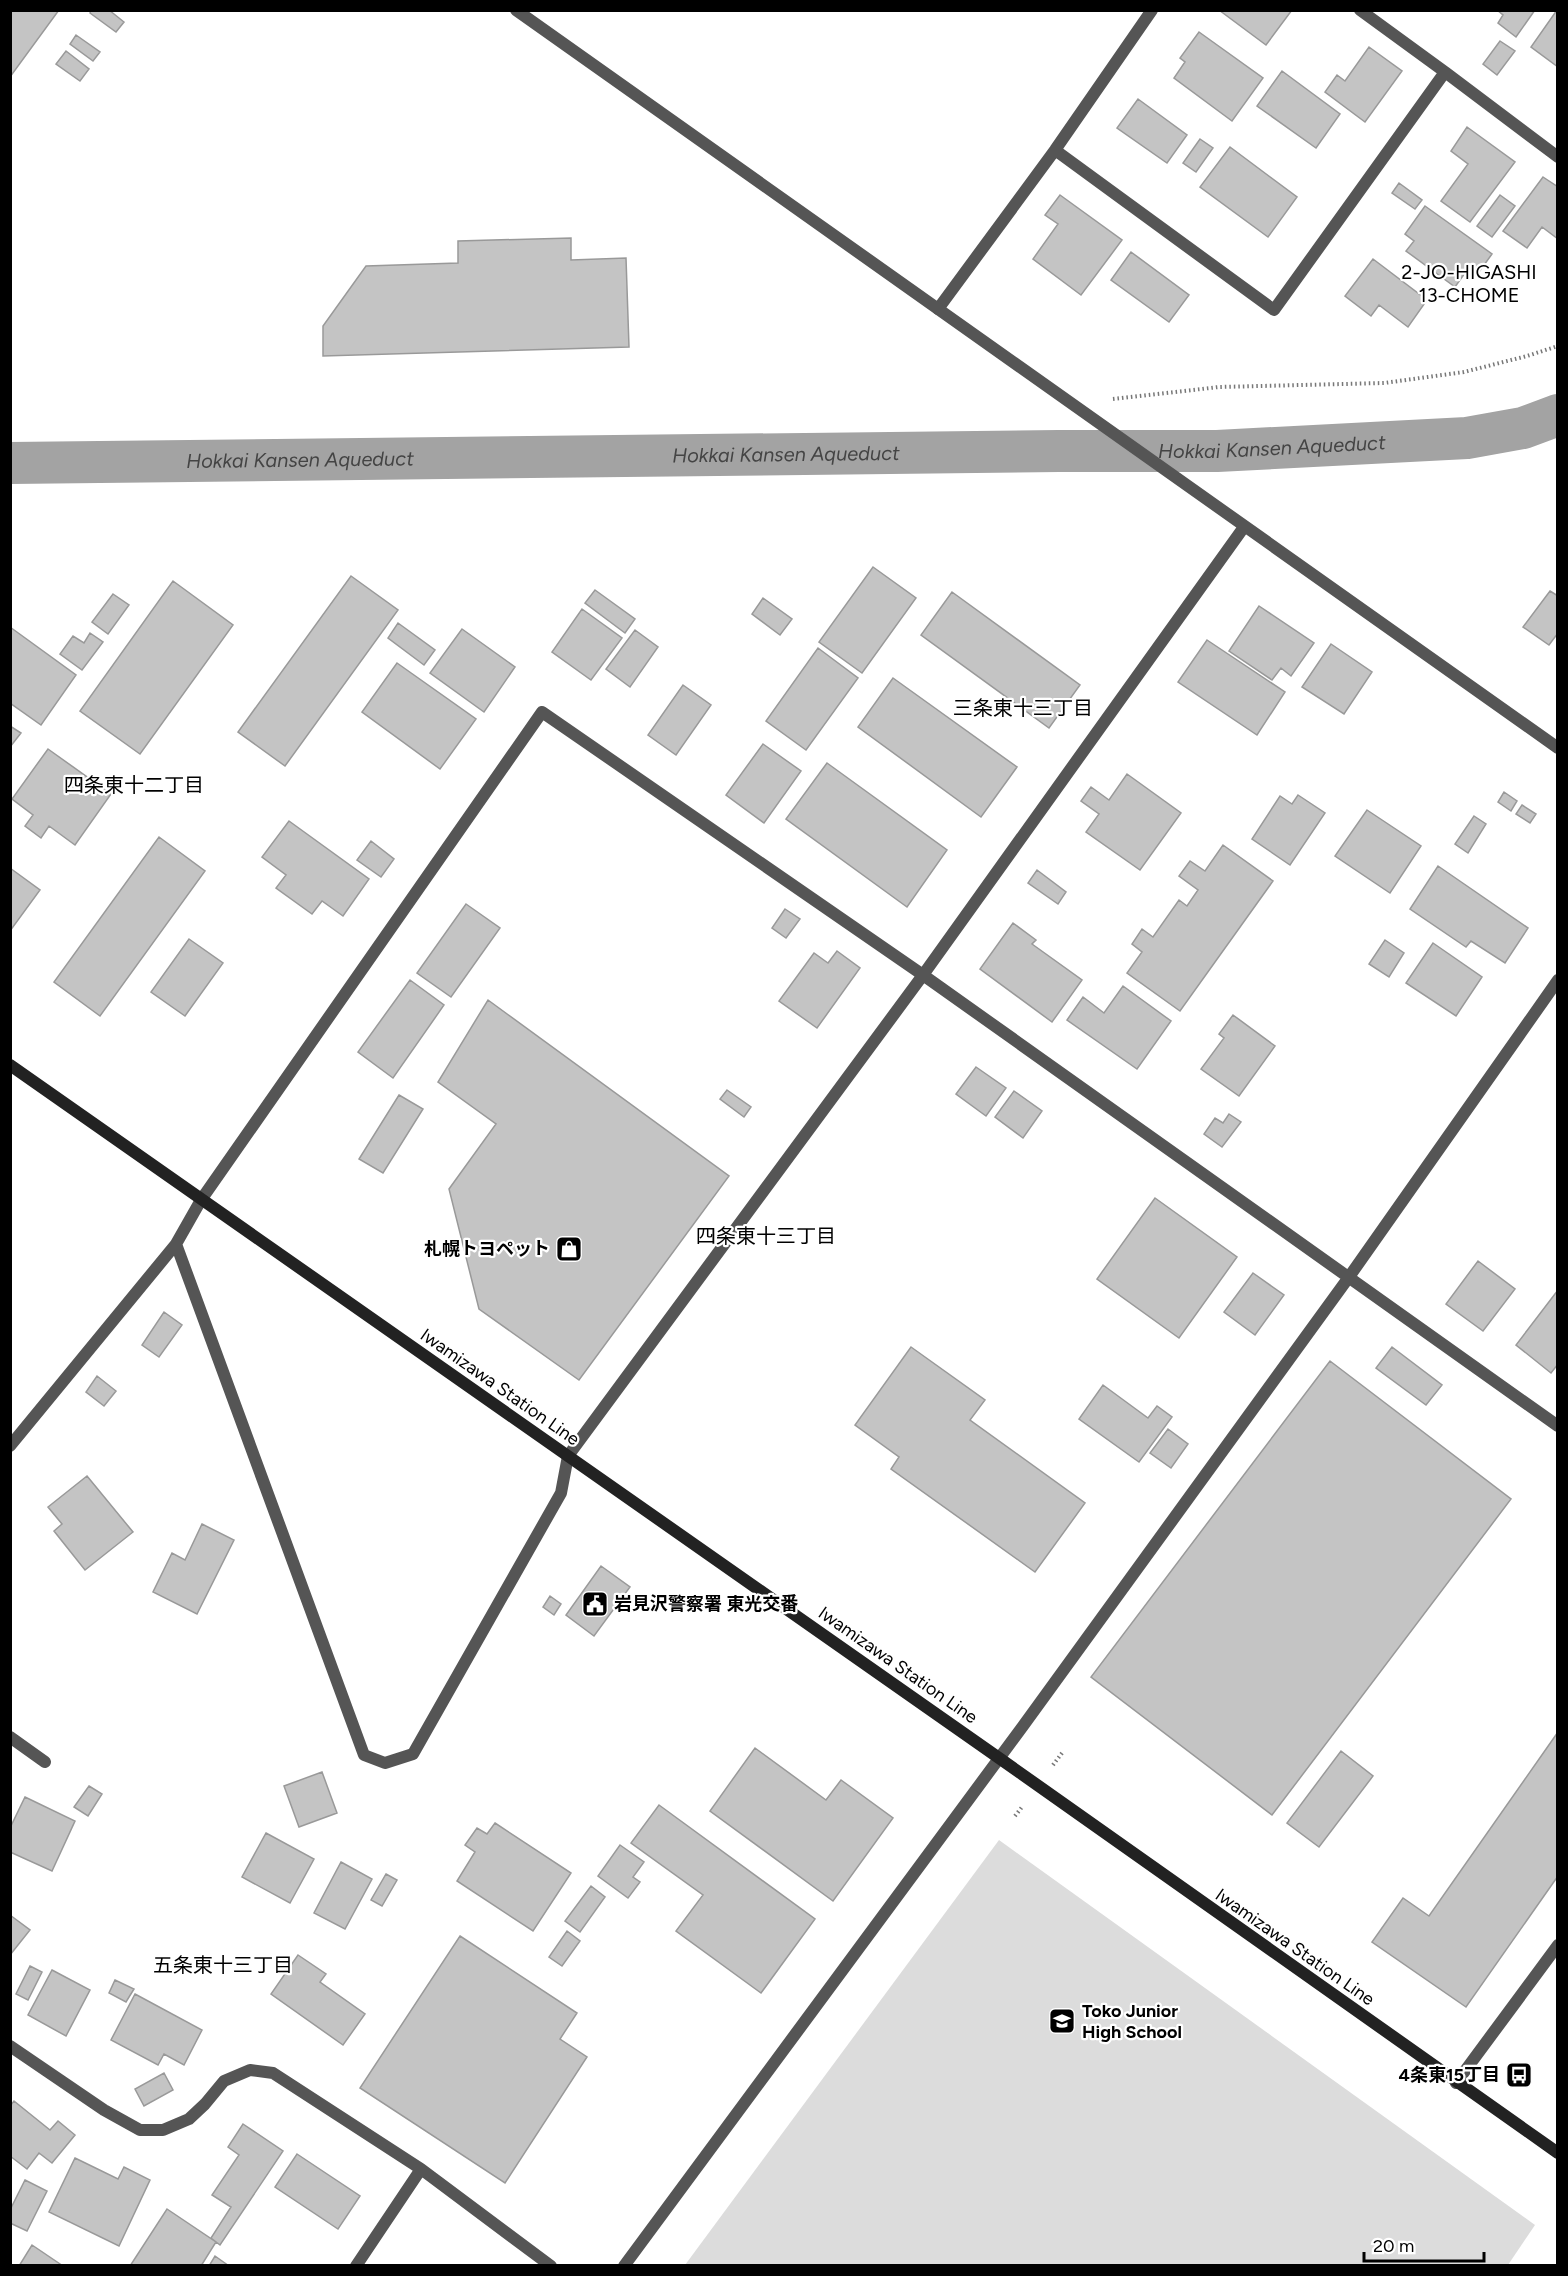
<svg xmlns="http://www.w3.org/2000/svg" width="1568" height="2276" viewBox="0 0 1568 2276" font-family="Figtree,'Noto Sans JP',sans-serif">
<style>
.green{fill:#dcdcdc}
.lines{fill:none;stroke-linecap:round;stroke-linejoin:round}
.canal{stroke:#a3a3a3;stroke-width:42}
.building{fill:#c4c4c4;stroke:#999;stroke-width:1.5}
.path{stroke:#777;stroke-width:4;stroke-dasharray:1.5 3;stroke-linecap:butt}
.minor{stroke:#555;stroke-width:12}
.tertiary{stroke:#555;stroke-width:12}
.secondary{stroke:#222;stroke-width:12}
.labels{text-anchor:middle;dominant-baseline:central;stroke-width:4.5;stroke-linejoin:round;paint-order:stroke}
.poi-label{font-size:18px;font-weight:bold;fill:#000;stroke:#fff;text-anchor:end}
.street-label{font-size:18px;fill:#000;stroke:#fff}
.neighbourhood-label{font-size:20px;fill:#000;stroke:#fff}
.water-label{font-size:20px;font-style:italic;fill:#444;stroke:#fff}
</style>
<rect width="100%" height="100%" fill="#fff"/>
<!-- green -->
<path class="green" d="M 999,1840 L 1535,2225 L 1508,2265 L 685,2265 Z"/>
<g class="lines">
<!-- canal -->
<path class="canal" id="s1" d="M 10,463 L 1059,451 L 1217,451 L 1467,438 L 1523,428 L 1558,415"/>
</g>
<!-- building -->
<path class="building" d="M 10,10 L 59,10 L 10,77 Z
M 91,10 L 109,10 L 124,22 L 116,32 L 90,13 Z
M 1219,10 L 1292,10 L 1266,45 Z
M 1497,10 L 1535,10 L 1516,37 L 1498,23 L 1503,15 Z
M 1557,10 L 1558,10 L 1558,67 L 1531,47 Z
M 1199,32 L 1263,78 L 1232,121 L 1174,78 L 1185,62 L 1180,58 Z
M 76,35 L 100,52 L 93,61 L 70,44 Z
M 1500,41 L 1515,51 L 1497,75 L 1483,64 Z
M 1369,47 L 1402,71 L 1365,122 L 1325,92 L 1337,75 L 1345,81 Z
M 66,51 L 89,69 L 80,81 L 56,64 Z
M 1282,71 L 1340,114 L 1316,148 L 1257,106 Z
M 1138,99 L 1187,135 L 1167,163 L 1117,128 Z
M 1467,127 L 1515,162 L 1470,222 L 1441,201 L 1468,164 L 1451,151 Z
M 1200,139 L 1213,148 L 1196,172 L 1183,163 Z
M 1230,147 L 1297,197 L 1268,237 L 1200,187 Z
M 1543,177 L 1558,187 L 1558,239 L 1542,227 L 1527,248 L 1503,231 Z
M 1399,183 L 1422,200 L 1415,209 L 1392,193 Z
M 1060,195 L 1122,240 L 1081,295 L 1033,259 L 1058,224 L 1045,215 Z
M 1500,195 L 1515,206 L 1492,237 L 1477,226 Z
M 1425,206 L 1492,254 L 1479,272 L 1470,266 L 1455,287 L 1406,251 L 1414,241 L 1405,234 Z
M 571,238 L 571,260 L 626,258 L 629,347 L 323,356 L 323,326 L 366,266 L 458,263 L 458,241 Z
M 1131,252 L 1189,295 L 1169,322 L 1111,280 Z
M 1373,259 L 1427,300 L 1408,327 L 1379,305 L 1371,316 L 1345,296 Z
M 873,567 L 916,598 L 862,673 L 819,642 Z
M 351,576 L 398,610 L 285,766 L 238,732 Z
M 173,581 L 233,625 L 140,754 L 80,711 Z
M 595,590 L 635,619 L 625,633 L 585,603 Z
M 1550,591 L 1558,596 L 1558,633 L 1549,645 L 1523,627 Z
M 952,592 L 1080,685 L 1049,728 L 921,635 Z
M 113,594 L 129,605 L 108,634 L 92,622 Z
M 763,598 L 792,619 L 780,635 L 752,614 Z
M 1259,606 L 1314,643 L 1291,676 L 1281,668 L 1272,680 L 1229,651 Z
M 582,609 L 622,638 L 591,680 L 552,652 Z
M 398,623 L 435,650 L 424,665 L 388,638 Z
M 10,627 L 76,675 L 41,725 L 10,703 Z
M 462,629 L 515,667 L 484,712 L 430,673 Z
M 635,630 L 658,647 L 630,687 L 606,669 Z
M 90,633 L 103,642 L 82,670 L 60,654 L 73,636 L 84,643 Z
M 1207,640 L 1285,692 L 1257,735 L 1178,682 Z
M 1331,644 L 1372,672 L 1344,714 L 1302,687 Z
M 818,648 L 858,678 L 806,750 L 766,721 Z
M 397,663 L 476,719 L 440,769 L 362,712 Z
M 893,678 L 1017,767 L 981,817 L 858,727 Z
M 683,685 L 711,705 L 676,755 L 648,735 Z
M 10,726 L 21,733 L 10,747 Z
M 763,744 L 801,771 L 764,823 L 726,795 Z
M 48,749 L 111,794 L 75,845 L 49,826 L 41,838 L 25,826 L 33,815 L 12,799 Z
M 827,763 L 947,850 L 907,907 L 786,819 Z
M 1127,774 L 1181,813 L 1140,870 L 1086,832 L 1099,814 L 1081,801 L 1091,787 L 1109,800 Z
M 1504,792 L 1517,801 L 1511,811 L 1498,802 Z
M 1298,795 L 1325,813 L 1290,865 L 1252,839 L 1280,796 L 1292,804 Z
M 1522,805 L 1536,814 L 1530,823 L 1516,814 Z
M 1367,810 L 1421,846 L 1390,893 L 1335,856 Z
M 1474,816 L 1486,824 L 1468,853 L 1455,844 Z
M 289,821 L 369,879 L 343,916 L 322,901 L 312,914 L 276,888 L 286,875 L 262,857 Z
M 159,837 L 205,871 L 100,1016 L 54,982 Z
M 371,841 L 394,859 L 381,877 L 357,860 Z
M 1223,845 L 1273,881 L 1180,1011 L 1127,973 L 1142,952 L 1132,944 L 1142,929 L 1153,937 L 1179,900 L 1187,906 L 1198,890 L 1179,876 L 1190,861 L 1205,871 Z
M 1438,866 L 1528,928 L 1505,963 L 1471,941 L 1466,947 L 1410,909 Z
M 10,868 L 40,890 L 10,931 Z
M 1037,870 L 1066,892 L 1058,904 L 1028,883 Z
M 466,904 L 500,928 L 451,997 L 417,973 Z
M 785,909 L 800,919 L 786,938 L 772,928 Z
M 1013,923 L 1036,940 L 1032,944 L 1082,980 L 1052,1022 L 980,969 Z
M 189,939 L 223,963 L 185,1016 L 151,992 Z
M 1385,940 L 1404,953 L 1389,977 L 1369,964 Z
M 1433,943 L 1482,977 L 1456,1016 L 1406,983 Z
M 837,951 L 860,968 L 817,1028 L 779,1001 L 814,953 L 828,963 Z
M 410,980 L 444,1005 L 393,1078 L 358,1052 Z
M 1123,986 L 1171,1021 L 1137,1069 L 1067,1020 L 1083,997 L 1104,1013 Z
M 488,1000 L 729,1176 L 579,1380 L 479,1309 L 449,1189 L 496,1124 L 438,1082 Z
M 1233,1015 L 1275,1046 L 1239,1096 L 1201,1069 L 1224,1038 L 1219,1034 Z
M 976,1067 L 1006,1088 L 986,1116 L 956,1094 Z
M 727,1090 L 751,1107 L 744,1117 L 720,1099 Z
M 1014,1091 L 1042,1111 L 1023,1138 L 995,1117 Z
M 399,1095 L 423,1109 L 383,1173 L 359,1159 Z
M 1229,1114 L 1241,1122 L 1222,1147 L 1204,1134 L 1215,1118 L 1223,1123 Z
M 1155,1198 L 1237,1257 L 1179,1338 L 1097,1279 Z
M 1478,1261 L 1515,1289 L 1483,1331 L 1446,1304 Z
M 1253,1273 L 1284,1295 L 1255,1335 L 1224,1312 Z
M 1558,1290 L 1558,1364 L 1551,1373 L 1516,1345 Z
M 164,1312 L 182,1325 L 159,1357 L 142,1345 Z
M 911,1347 L 985,1400 L 970,1420 L 1085,1503 L 1035,1572 L 891,1469 L 899,1457 L 855,1425 Z
M 1392,1347 L 1442,1385 L 1426,1405 L 1376,1368 Z
M 1330,1361 L 1511,1499 L 1272,1815 L 1091,1677 Z
M 97,1376 L 116,1391 L 104,1406 L 86,1392 Z
M 1103,1385 L 1148,1418 L 1157,1406 L 1172,1417 L 1139,1462 L 1079,1419 Z
M 1168,1429 L 1188,1444 L 1171,1468 L 1150,1453 Z
M 87,1476 L 133,1532 L 85,1570 L 54,1531 L 62,1524 L 48,1507 Z
M 202,1524 L 234,1540 L 197,1614 L 153,1592 L 172,1553 L 185,1560 Z
M 601,1566 L 630,1587 L 594,1636 L 566,1615 Z
M 550,1596 L 561,1604 L 554,1615 L 543,1607 Z
M 1558,1732 L 1558,1876 L 1466,2007 L 1372,1942 L 1403,1898 L 1429,1916 Z
M 755,1748 L 826,1800 L 841,1780 L 893,1818 L 833,1901 L 710,1811 Z
M 1341,1751 L 1373,1776 L 1319,1847 L 1287,1823 Z
M 322,1772 L 337,1813 L 299,1827 L 284,1786 Z
M 89,1786 L 102,1794 L 88,1816 L 74,1807 Z
M 25,1797 L 75,1821 L 52,1871 L 10,1852 L 10,1828 Z
M 659,1805 L 815,1919 L 761,1993 L 676,1931 L 703,1895 L 631,1843 Z
M 495,1823 L 571,1873 L 533,1931 L 457,1881 L 475,1852 L 465,1845 L 477,1828 L 487,1834 Z
M 266,1833 L 314,1859 L 290,1903 L 242,1877 Z
M 620,1845 L 644,1862 L 633,1877 L 640,1882 L 628,1898 L 598,1876 Z
M 341,1862 L 372,1879 L 345,1929 L 314,1913 Z
M 386,1874 L 397,1880 L 382,1906 L 371,1900 Z
M 591,1886 L 605,1897 L 580,1932 L 565,1921 Z
M 10,1915 L 30,1930 L 10,1955 Z
M 567,1931 L 580,1941 L 562,1966 L 549,1957 Z
M 460,1936 L 577,2013 L 560,2039 L 587,2057 L 505,2183 L 360,2088 Z
M 298,1955 L 326,1974 L 320,1982 L 365,2014 L 343,2045 L 271,1994 Z
M 30,1966 L 42,1972 L 28,2000 L 16,1994 Z
M 52,1970 L 90,1990 L 66,2036 L 28,2015 Z
M 115,1980 L 134,1989 L 126,2002 L 109,1993 Z
M 135,1994 L 202,2030 L 184,2065 L 164,2054 L 158,2065 L 111,2040 Z
M 164,2073 L 173,2090 L 144,2106 L 135,2089 Z
M 14,2101 L 50,2130 L 58,2121 L 75,2135 L 52,2163 L 39,2153 L 27,2169 L 10,2156 L 10,2106 Z
M 243,2124 L 283,2151 L 220,2245 L 211,2238 L 231,2207 L 212,2195 L 239,2155 L 228,2147 Z
M 297,2154 L 360,2196 L 338,2229 L 275,2187 Z
M 75,2158 L 118,2179 L 124,2167 L 150,2180 L 119,2246 L 49,2212 Z
M 25,2180 L 47,2191 L 27,2231 L 10,2223 L 10,2210 Z
M 167,2209 L 216,2242 L 201,2266 L 130,2266 Z
M 32,2245 L 63,2266 L 19,2266 Z
M 215,2256 L 229,2266 L 209,2266 Z"/>
<g class="lines">
<!-- path -->
<path class="path" d="M 1113,399 L 1219,387 L 1384,383 L 1464,372 L 1527,356 L 1558,346
M 1053,1765 L 1062,1753
M 1015,1816 L 1022,1807"/>
<!-- minor -->
<path class="minor" d="M 1360,10 L 1445,72
M 1055,150 L 1274,310 L 1445,72 L 1558,157
M 938,309 L 1055,150 L 1152,10
M 176,1244 L 364,1755 L 385,1763 L 413,1754 L 561,1493 L 568,1456 L 923,975 L 1244,527
M 10,1446 L 176,1244 L 201,1200 L 542,712 L 923,975 L 1558,1426
M 10,1737 L 45,1762
M 10,2046 L 104,2110 L 140,2130 L 163,2130 L 189,2119 L 205,2104 L 224,2081 L 250,2070 L 273,2073 L 421,2169 L 551,2266
M 1456,2083 L 1558,1945
M 356,2266 L 421,2169
M 624,2266 L 1023,1726 L 1349,1277 L 1558,980"/>
<!-- tertiary -->
<path class="tertiary" d="M 516,10 L 1558,748"/>
<!-- secondary -->
<path class="secondary" d="M 10,1065 L 999,1758 L 1558,2153"/>
</g>
<!-- icons -->
<defs>
<symbol id="shop-square" viewBox="-11 -11 22 22"><rect x="-9" y="-9" width="18" height="18" rx="4" fill="#000" stroke="#fff"/><path d="M-5-2.5h2.3a2.7 3.5 0 0 1 5.4 0H5L5.5 6h-11ZM-1.5-2.5h3a1.5 2.3 0 0 0-3 0Z" fill="#fff"/></symbol>
<symbol id="civic-square" viewBox="-11 -11 22 22"><rect x="-9" y="-9" width="18" height="18" rx="4" fill="#000" stroke="#fff"/><path d="M-.6-6.5H3V-4.5H.6V-3L4-1V1h2V6H-6V1h2V-1L-.6-3ZM-1.2 2.5V6h2.4V2.5Z" fill="#fff"/></symbol>
<symbol id="school-square" viewBox="-11 -11 22 22"><rect x="-9" y="-9" width="18" height="18" rx="4" fill="#000" stroke="#fff"/><path d="M0-5L7-2L0 1L-7-2ZM-4 1L0 2.5L4 1V4Q0 6-4 4Z" fill="#fff"/></symbol>
<symbol id="bus-square" viewBox="-11 -11 22 22"><rect x="-9" y="-9" width="18" height="18" rx="4" fill="#000" stroke="#fff"/><path d="M-5-6H5V4H4V6H2V4H-2V6H-4V4H-5ZM-3.5-4V0h7V-4ZM-3.5 1.2v1.5H-2V1.2ZM2 1.2v1.5H3.5V1.2Z" fill="#fff"/></symbol>
</defs>
<g fill-rule="evenodd">
<use href="#shop-square" x="554" y="1234" width="30" height="30"/>
<use href="#civic-square" x="580" y="1589" width="30" height="30"/>
<use href="#school-square" x="1047" y="2006" width="30" height="30"/>
<use href="#bus-square" x="1504" y="2060" width="30" height="30"/>
</g>
<g class="labels">
<!-- poi labels -->
<g class="poi-label">
<text x="550" y="1249">札幌トヨペット</text>
<text x="614" y="1604" text-anchor="start">岩見沢警察署 東光交番</text>
<text x="1082" y="2011" text-anchor="start">Toko Junior<tspan x="1082" dy="21">High School</tspan></text>
<text x="1500" y="2075">4条東15丁目</text>
</g>
<!-- street labels -->
<g class="street-label">
<text transform="translate(500 1387) rotate(35)">Iwamizawa Station Line</text>
<text transform="translate(898 1665) rotate(35)">Iwamizawa Station Line</text>
<text transform="translate(1295 1947) rotate(35)">Iwamizawa Station Line</text>
</g>
<!-- neighbourhood labels -->
<g class="neighbourhood-label">
<text x="1469" y="272">2-JO-HIGASHI<tspan x="1469" dy="23">13-CHOME</tspan></text>
<text x="1023" y="708">三条東十三丁目</text>
<text x="134" y="785">四条東十二丁目</text>
<text x="766" y="1236">四条東十三丁目</text>
<text x="223" y="1965">五条東十三丁目</text>
</g>
<!-- water labels -->
<g class="water-label">
<text stroke="none"><textPath href="#s1" startOffset="1262">Hokkai Kansen Aqueduct</textPath></text>
<text stroke="none"><textPath href="#s1" startOffset="776">Hokkai Kansen Aqueduct</textPath></text>
<text stroke="none"><textPath href="#s1" startOffset="290">Hokkai Kansen Aqueduct</textPath></text>
</g>
</g>
<!-- border -->
<rect width="1568" height="2276" fill="none" stroke="#000000" stroke-width="24"/>
<!-- scale -->
<path d="M1364 2252v9h120v-9" fill="none" stroke="#000000" stroke-width="3"/>
<text x="1373" y="2252" font-size="18" fill="#000000" stroke="#ffffff" stroke-width="4.5" paint-order="stroke">20 m</text>
</svg>
